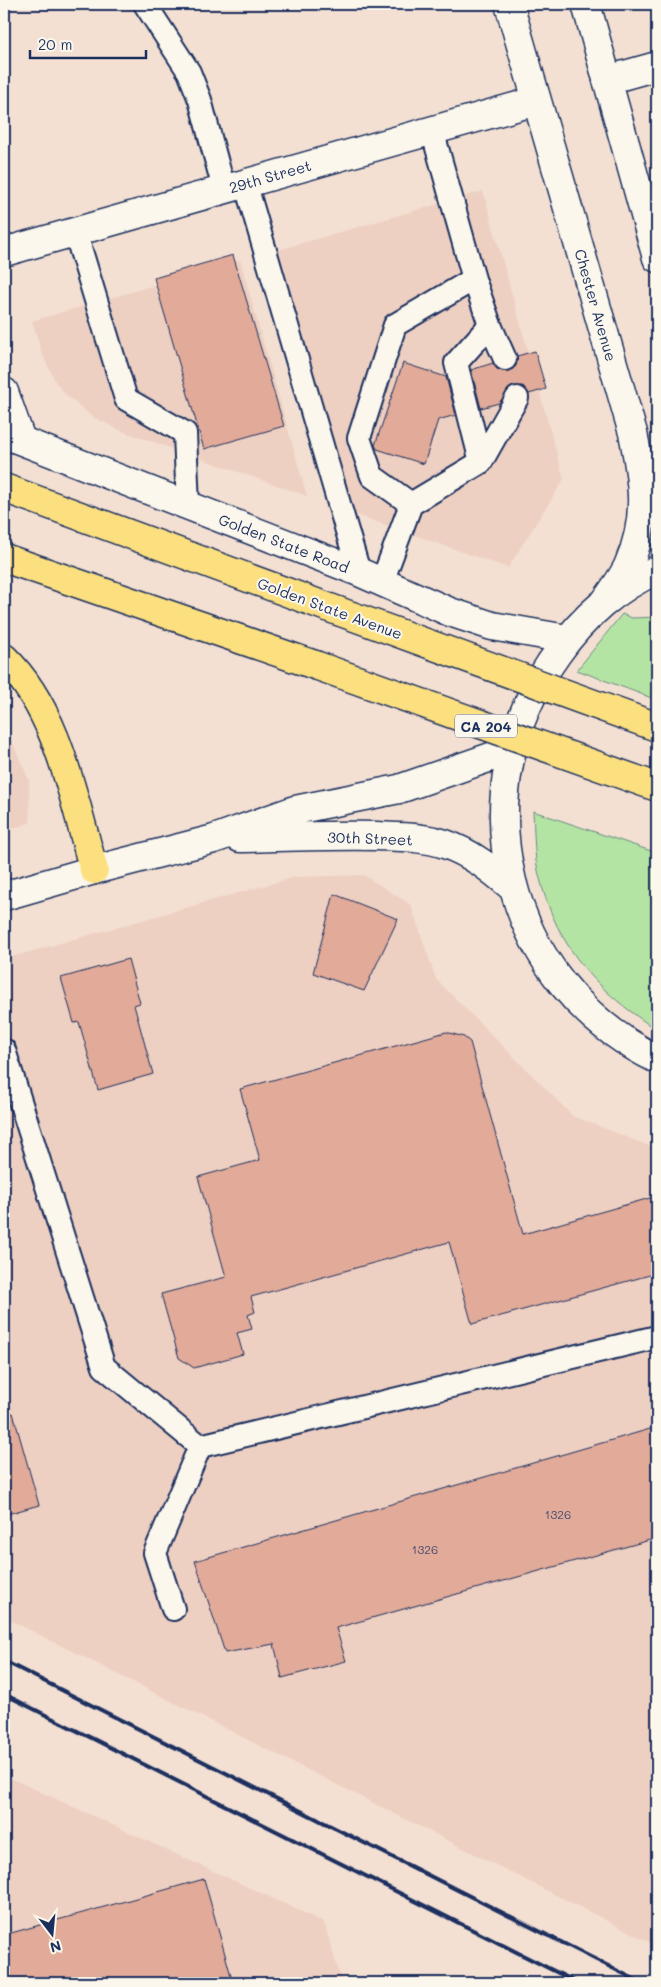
<svg xmlns="http://www.w3.org/2000/svg" width="661" height="1987" viewBox="0 0 661 1987" font-family="Mali,sans-serif">
<style>
.built{fill:#eed0c2}
.green{fill:#b4e4a3;stroke:#688a80}
.building{fill:#e1aa99;stroke:#1b2f5e}
.lines{fill:none;stroke-linecap:round;stroke-linejoin:round}
.service-casing{stroke:#1b2f5e;stroke-width:26}
.minor-casing{stroke:#1b2f5e;stroke-width:31}
.tertiary-casing{stroke:#1b2f5e;stroke-width:31}
.secondary-casing{stroke:#1b2f5e;stroke-width:31}
.trunk-casing{stroke:#1b2f5e;stroke-width:31}
.service{stroke:#fbf7ec;stroke-width:22}
.minor{stroke:#fbf7ec;stroke-width:28}
.tertiary{stroke:#fbf7ec;stroke-width:28}
.secondary{stroke:#fbf7ec;stroke-width:28}
.trunk{stroke:#fce080;stroke-width:28}
.rail{stroke:#1b2f5e;stroke-width:4}
.trunk-bridge-casing{stroke:#1b2f5e;stroke-width:31;stroke-linecap:butt}
.trunk-bridge{stroke:#fce080;stroke-width:28}
.labels{text-anchor:middle;dominant-baseline:central;stroke-width:4;stroke-linejoin:round;paint-order:stroke}
.number-label{font-size:12px;fill:#4c4e6d}
.shield{fill:#fbf7ec;stroke:#5e6b89;stroke-width:1}
.shield-label{font-size:14px;font-weight:bold;fill:#1b2f5e}
.street-label{font-size:15px;fill:#1b2f5e;stroke:#fbf7ec}
</style>
<rect width="100%" height="100%" fill="#f3e0d3"/>
<filter id="ink" filterUnits="userSpaceOnUse"><feTurbulence type="fractalNoise" baseFrequency=".02" numOctaves="2"/><feDisplacementMap in="SourceGraphic" scale="10" xChannelSelector="R" yChannelSelector="G"/><feConvolveMatrix kernelMatrix="1 2 1 2 8 2 1 2 1" color-interpolation-filters="sRGB"/></filter>
<g filter="url(#ink)">
<!-- built -->
<path class="built" d="M 483,191 L 564,479 L 508,568 L 348,512 L 274,251 Z
M 240,260 L 307,496 L 119,430 L 91,416 L 66,395 L 56,383 L 42,354 L 32,321 Z
M 4,723 L 29,780 L 30,823 L 4,831 Z
M 364,875 L 411,905 L 436,979 L 573,1116 L 657,1149 L 657,1946 L 4,1617 L 4,959 L 295,877 Z
M 4,1775 L 324,1922 L 342,1983 L 4,1983 Z"/>
<!-- green -->
<path class="green" d="M 622,614 L 632,618 L 657,617 L 657,700 L 577,670 Z
M 533,811 L 657,853 L 657,1030 C 591,987 551,940 536,861 C 534,845 534,828 533,811 Z"/>
<!-- building -->
<path class="building" d="M 233,255 L 284,426 L 204,449 L 154,278 Z
M 535,351 L 546,389 L 529,394 L 523,386 L 511,387 L 499,403 L 481,408 L 471,370 L 493,363 L 498,370 L 510,371 L 516,366 L 517,356 Z
M 403,363 L 446,377 L 456,415 L 438,420 L 424,464 L 377,449 L 375,445 Z
M 334,894 L 398,919 L 364,991 L 313,973 Z
M 128,959 L 140,1003 L 134,1005 L 153,1074 L 98,1090 L 79,1022 L 74,1023 L 61,978 Z
M 446,1032 L 464,1037 L 470,1042 L 523,1234 L 657,1196 L 657,1273 L 472,1324 L 449,1242 L 251,1297 L 255,1312 L 248,1315 L 252,1329 L 237,1333 L 243,1354 L 194,1368 L 179,1358 L 161,1294 L 226,1277 L 198,1177 L 260,1160 L 240,1089 Z
M 13,1413 L 39,1505 L 4,1515 L 4,1414 Z
M 657,1427 L 657,1538 L 336,1628 L 346,1661 L 282,1678 L 274,1644 L 225,1653 L 195,1561 Z
M 204,1879 L 233,1983 L 4,1983 L 4,1935 Z"/>
<g class="lines">
<defs>
<path id="service" d="M 145,4 L 189,72 L 200,100 L 224,189
M 245,182 L 359,572
M 75,231 L 126,399 L 185,433 L 188,507
M 490,325 L 505,359
M 481,462 L 517,398
M 411,504 L 481,462 L 456,363 L 490,325 L 474,279
M 382,582 L 411,504 L 372,476 L 359,438 L 395,325 L 474,279 L 432,130
M 4,1050 L 104,1367 L 200,1446 L 657,1337
M 173,1609 L 155,1553 L 200,1446"/>
<path id="minor" d="M 607,80 L 657,66
M 4,252 L 536,101
M 4,392 L 21,440"/>
<path id="tertiary" d="M 4,896 L 94,870"/>
<path id="secondary" d="M 509,4 L 633,433 C 643,482 649,519 628,566 C 622,579 612,591 605,602
M 586,4 L 657,258
M 4,434 L 359,572 L 450,612 L 492,626 L 567,639
M 657,570 C 617,587 582,618 557,654 C 457,792 503,984 657,1059
M 240,838 C 286,837 332,835 377,836 C 399,837 425,837 445,844 C 471,853 491,869 512,887
M 94,870 L 214,839 L 295,810 L 399,789 L 511,750"/>
<path id="trunk" d="M 4,488 L 338,611
M 4,558 L 315,665
M 4,658 C 59,711 73,799 94,870"/>
</defs>
<!-- service casing -->
<use href="#service" class="service-casing"/>
<!-- minor casing -->
<use href="#minor" class="minor-casing"/>
<!-- tertiary casing -->
<use href="#tertiary" class="tertiary-casing"/>
<!-- secondary casing -->
<use href="#secondary" class="secondary-casing"/>
<!-- trunk casing -->
<use href="#trunk" class="trunk-casing"/>
<!-- service -->
<use href="#service" class="service"/>
<!-- minor -->
<use href="#minor" class="minor"/>
<!-- tertiary -->
<use href="#tertiary" class="tertiary"/>
<!-- secondary -->
<use href="#secondary" class="secondary"/>
<!-- trunk -->
<use href="#trunk" class="trunk"/>
<!-- rail -->
<path class="rail" d="M 4,1661 L 642,1983
M 4,1694 L 578,1983"/>
<defs>
<path id="trunk-bridge" d="M 338,611 L 657,727
M 315,665 L 657,787"/>
</defs>
<!-- trunk-bridge casing -->
<use href="#trunk-bridge" class="trunk-bridge-casing"/>
<!-- trunk-bridge -->
<use href="#trunk-bridge" class="trunk-bridge"/>
</g>
</g>
<g class="labels">
<!-- number labels -->
<g class="number-label">
<text x="558" y="1514">1326</text>
<text x="425" y="1549">1326</text>
</g>
<!-- shield labels -->
<rect class="shield" x="455" y="714.5" width="62" height="23" rx="4"/>
<g class="shield-label">
<text x="486" y="726">CA 204</text>
</g>
<!-- street labels -->
<g class="street-label">
<text transform="translate(270 176) rotate(-16)">29th Street</text>
<text transform="translate(596 305) rotate(74)">Chester Avenue</text>
<text transform="translate(284 543) rotate(21)">Golden State Road</text>
<text transform="translate(330 608) rotate(20)">Golden State Avenue</text>
<text transform="translate(370 838) rotate(2)">30th Street</text>
</g>
</g>
<!-- margin -->
<rect width="661" height="1987" fill="none" stroke="#fbf7ec" stroke-width="20"/>
<rect x="10" y="10" width="641" height="1967" fill="none" stroke="#1b2f5e" stroke-width="2" filter="url(#ink)"/>
<!-- north arrow -->
<g transform="translate(52 1934) rotate(164)" stroke="#fbf7ec" stroke-width="4" paint-order="stroke">
<path d="M0-4L9 19L0 12L-9 19Z" fill="#1b2f5e"/>
<text y="-8" font-size="14" font-weight="bold" text-anchor="middle" fill="#1b2f5e">N</text>
</g>
<!-- scale -->
<path d="M30 50v8h116v-8" fill="none" stroke="#1b2f5e" stroke-width="2.5"/>
<text x="38" y="50" font-size="15" fill="#1b2f5e" stroke="#fbf7ec" stroke-width="4" paint-order="stroke">20 m</text>
</svg>
